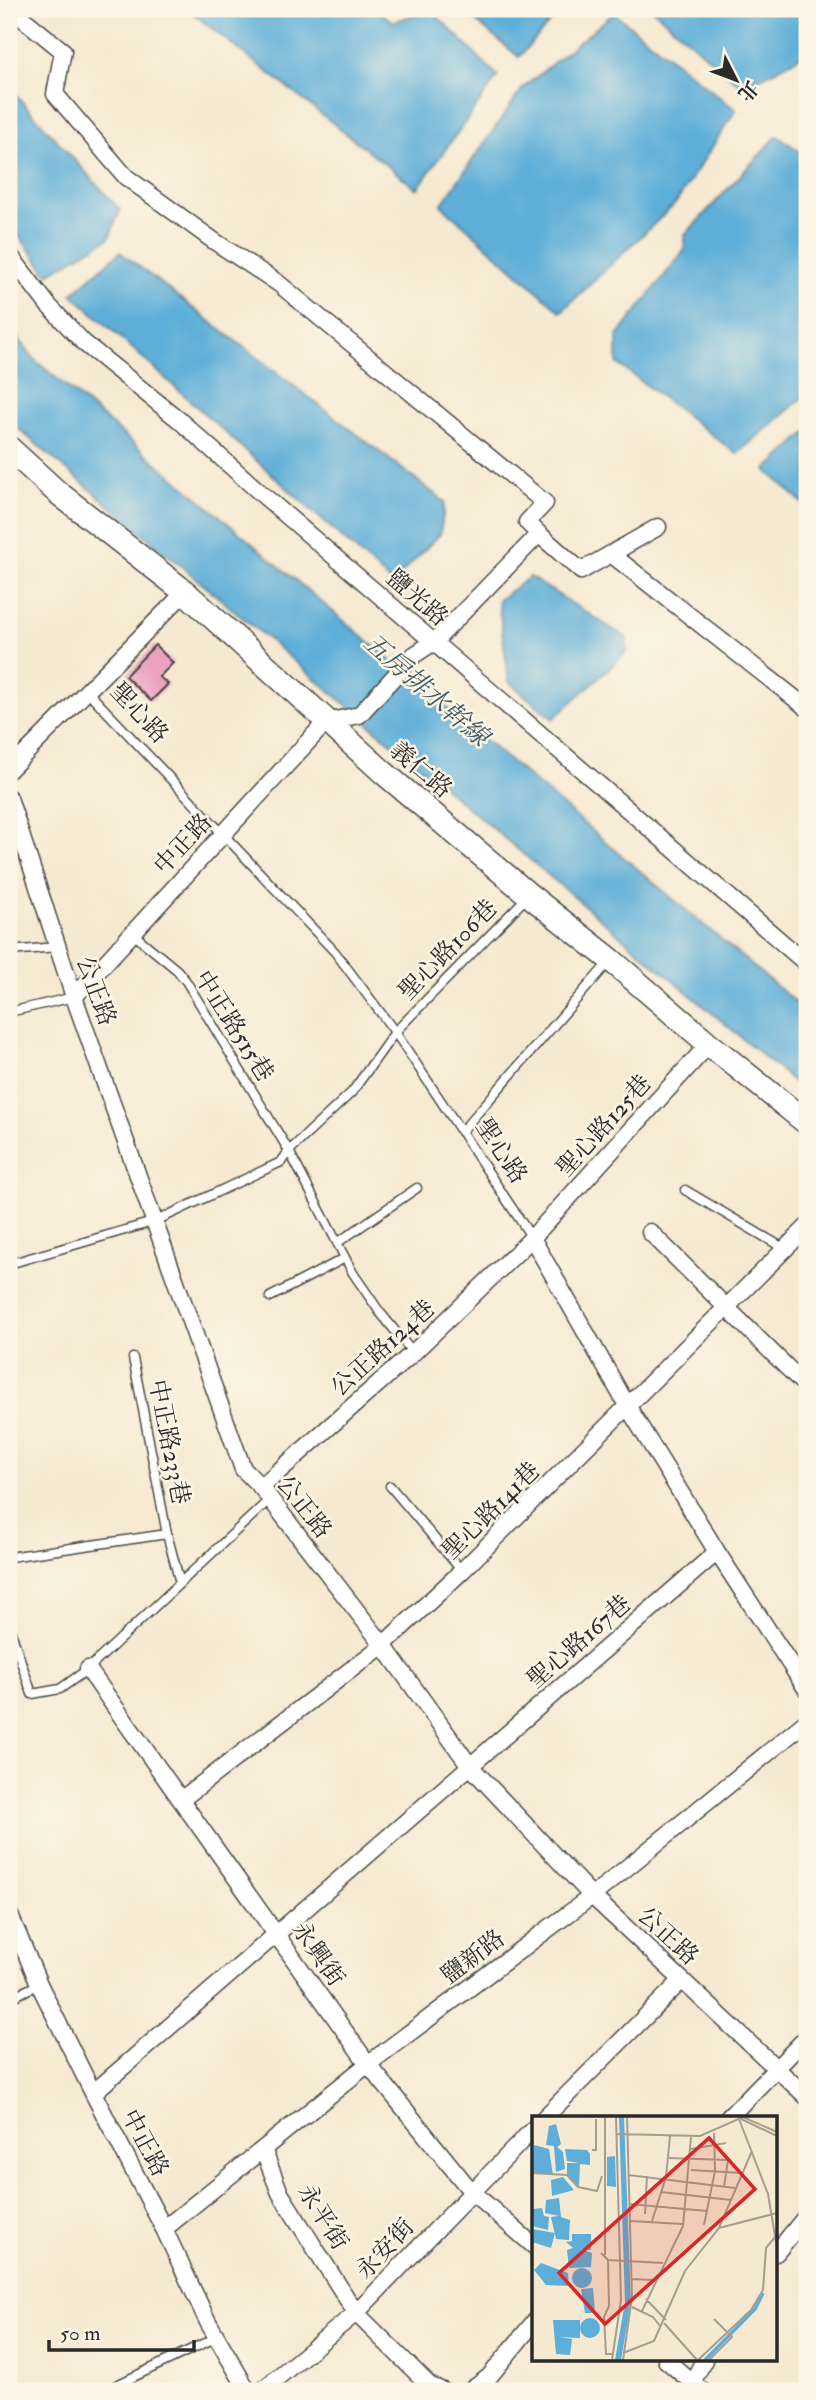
<svg xmlns="http://www.w3.org/2000/svg" width="816" height="2400" viewBox="0 0 816 2400" font-family="'IM FELL Double Pica','Noto Serif TC',serif">
<style>
.water{fill:#5daed8;stroke:#446c82;stroke-width:2}
.building{fill:#eca2bf}
.lines{fill:none;stroke-linecap:round;stroke-linejoin:round}
.lane-casing{stroke:#494844;stroke-width:11}
.street-casing{stroke:#494844;stroke-width:19}
.secondary-casing{stroke:#494844;stroke-width:26}
.lane{stroke:#fff;stroke-width:8}
.street{stroke:#fff;stroke-width:16}
.secondary{stroke:#fff;stroke-width:23}
.labels{text-anchor:middle;dominant-baseline:central;stroke-width:5;stroke-linejoin:round;paint-order:stroke}
.street-label{font-size:24px;fill:#2b2b2b;stroke:#fcf5e5}
.water-label{font-size:26px;font-style:italic;fill:#3c5968;stroke:#fcf5e5}
.inset-river{fill:none;stroke:#5daed8;stroke-width:3.5}
.inset-road{fill:none;stroke:#a59d8f;stroke-width:2}
.view{fill:#d62828;fill-opacity:0.15;stroke:#d62828;stroke-width:3.5}
.inset-edge{fill:none;stroke:#2b2b2b;stroke-width:3.5}
</style>
<rect width="100%" height="100%" fill="#fcf5e5"/>
<filter id="ink" filterUnits="userSpaceOnUse"><feTurbulence type="fractalNoise" baseFrequency=".0143" numOctaves="2"/><feDisplacementMap in="SourceGraphic" scale="14" xChannelSelector="R" yChannelSelector="G"/><feConvolveMatrix kernelMatrix="1 2 1 2 8 2 1 2 1" color-interpolation-filters="sRGB"/></filter>
<filter id="wash" filterUnits="userSpaceOnUse"><feTurbulence type="fractalNoise" baseFrequency=".00686" numOctaves="4" result="noise"/><feDisplacementMap in="SourceGraphic" scale="28" xChannelSelector="R" yChannelSelector="G"/><feGaussianBlur stdDeviation="1.57" result="paint"/><feColorMatrix in="noise" values="0 0 0 0 0 0 0 0 0 0 0 0 0 0 0 0 0 1.4 0 .05"/><feComposite in="paint" operator="in"/></filter>
<g filter="url(#wash)">
<rect width="100%" height="100%" fill="#f6e9d1"/>
<!-- water -->
<path class="water" d="M 187,9 L 374,9 L 394,22 L 430,9 L 498,76 L 417,189 Z
M 461,9 L 562,9 L 519,57 Z
M 652,9 L 807,9 L 807,51 L 793,61 L 743,87 Z
M 614,13 L 736,110 L 675,204 L 561,312 L 441,205 L 523,88 Z
M 15,94 L 120,210 L 109,238 L 48,274 L 9,223 L 9,98 Z
M 777,136 L 807,156 L 807,394 L 737,454 L 617,363 L 617,337 L 685,249 L 685,235 Z
M 120,252 L 445,502 L 440,534 L 392,583 L 72,294 Z
M 9,326 L 36,361 L 807,1012 L 807,1093 L 9,421 Z
M 807,432 L 807,507 L 766,470 Z
M 530,577 L 627,638 L 627,652 L 553,719 L 509,682 L 498,600 Z"/>
<g id="blocks">
<!-- building -->
<path class="building" d="M 155,645 L 173,663 L 159,677 L 168,684 L 151,701 L 125,676 Z"/>
</g>
</g>
<g filter="url(#ink)">
<use href="#blocks" fill-opacity="0" stroke="#494844" stroke-width="2"/>
<g class="lines">
<defs>
<path id="lane" d="M 87,691 L 335,952 L 395,1032 L 532,1238
M 132,933 L 177,970 L 186,981 L 289,1151 L 353,1273 L 379,1311 L 413,1353
M 9,951 L 57,947
M 9,1012 L 74,997
M 461,1132 L 609,962
M 685,1190 L 785,1249
M 337,1243 L 417,1188
M 9,1264 L 156,1221 L 281,1162 L 289,1151 L 352,1092 L 395,1032 L 527,897
M 270,1297 L 345,1258
M 133,1358 L 167,1534 L 180,1583
M 390,1486 L 462,1571
M 9,1557 L 167,1534
M 9,1626 L 32,1694 L 60,1689 L 88,1669 L 269,1500
M 9,1999 L 39,1984
M 104,2391 L 217,2337"/>
<path id="street" d="M 11,9 L 63,51 L 55,94 L 126,177 L 214,241 L 278,283 L 545,503 L 527,522 L 539,534
M 9,254 L 48,305 L 84,343 L 178,419 L 264,496 L 807,964
M 611,554 L 807,708
M 9,770 L 185,592
M 9,798 L 74,997 L 243,1469 L 261,1487 L 383,1645 L 470,1766 L 592,1896 L 807,2097
M 74,997 L 326,722 L 359,715 L 414,655 L 434,642 L 539,534 L 581,571 L 658,527
M 650,1232 L 807,1387
M 532,1238 L 628,1407 L 717,1552 L 807,1690
M 261,1487 L 413,1353 L 532,1238 L 709,1044
M 88,1669 L 368,2064 L 471,2191 L 534,2246
M 182,1799 L 383,1645 L 462,1571 L 807,1227
M 9,1913 L 39,1984 L 93,2093 L 164,2229 L 208,2322 L 248,2391
M 93,2093 L 717,1552
M 544,2118 L 682,1980
M 728,2118 L 807,2037
M 263,2149 L 280,2193 L 356,2313 L 429,2385 L 443,2391
M 164,2229 L 368,2064 L 592,1896 L 807,1721
M 776,2253 L 807,2215
M 666,2360 L 702,2391
M 261,2391 L 356,2313 L 534,2128
M 470,2391 L 489,2377 L 534,2322
M 688,2391 L 704,2360"/>
<path id="secondary" d="M 9,448 L 57,492 L 185,592 L 384,773 L 529,895 L 611,960 L 709,1044 L 807,1123"/>
</defs>
<!-- lane casing -->
<use href="#lane" class="lane-casing"/>
<!-- street casing -->
<use href="#street" class="street-casing"/>
<!-- secondary casing -->
<use href="#secondary" class="secondary-casing"/>
<!-- lane -->
<use href="#lane" class="lane"/>
<!-- street -->
<use href="#street" class="street"/>
<!-- secondary -->
<use href="#secondary" class="secondary"/>
</g>
</g>
<g class="labels">
<!-- street labels -->
<g class="street-label">
<text transform="translate(417 598) rotate(41)">鹽光路</text>
<text transform="translate(139 713) rotate(47)">聖心路</text>
<text transform="translate(421 770) rotate(40)">義仁路</text>
<text transform="translate(183 844) rotate(-47)">中正路</text>
<text transform="translate(448 950) rotate(-46)">聖心路106巷</text>
<text transform="translate(96 991) rotate(70)">公正路</text>
<text transform="translate(234 1026) rotate(58)">中正路515巷</text>
<text transform="translate(604 1126) rotate(-48)">聖心路125巷</text>
<text transform="translate(501 1151) rotate(56)">聖心路</text>
<text transform="translate(383 1348) rotate(-42)">公正路124巷</text>
<text transform="translate(169 1442) rotate(79)">中正路233巷</text>
<text transform="translate(304 1507) rotate(52)">公正路</text>
<text transform="translate(491 1511) rotate(-45)">聖心路141巷</text>
<text transform="translate(579 1642) rotate(-41)">聖心路167巷</text>
<text transform="translate(668 1936) rotate(43)">公正路</text>
<text transform="translate(318 1954) rotate(55)">永興街</text>
<text transform="translate(473 1957) rotate(-37)">鹽新路</text>
<text transform="translate(145 2143) rotate(62)">中正路</text>
<text transform="translate(323 2217) rotate(58)">永平街</text>
<text transform="translate(385 2249) rotate(-47)">永安街</text>
</g>
<!-- water labels -->
<g class="water-label">
<text transform="translate(426 690) rotate(41)">五房排水幹線</text>
</g>
</g>
<!-- overview -->
<g transform="translate(532 2116)">
<rect width="245" height="245" fill="#f6e9d1"/>
<path d="M 87,1 L 92,1 L 99,186 L 89,244 L 83,244 L 93,186 ZM 24,8 L 29,28 L 25,31 L 31,36 L 33,53 L 24,56 L 22,30 L 14,29 L 17,10 ZM 2,29 L 17,33 L 21,59 L 0,56 ZM 33,33 L 55,34 L 58,38 L 58,49 L 48,48 L 47,71 L 35,58 L 35,47 L 47,47 L 35,45 ZM 83,40 L 84,71 L 75,70 L 75,41 ZM 31,61 L 42,74 L 20,80 L 19,64 ZM 27,82 L 29,101 L 38,104 L 37,124 L 24,123 L 19,101 L 27,100 L 13,97 L 14,84 ZM 10,92 L 12,100 L 17,101 L 16,114 L 0,110 L 0,93 ZM 0,113 L 23,117 L 19,132 L 0,126 ZM 40,118 L 59,118 L 59,134 L 48,133 L 60,137 L 59,151 L 37,152 L 35,134 L 41,132 L 34,126 L 40,125 ZM 9,147 L 36,157 L 37,170 L 14,169 L 2,154 ZM40 162a10 10 0 1 1 20 0a10 10 0 1 1-20 0ZM 61,172 L 63,197 L 53,197 L 49,173 ZM48 212a10 10 0 1 1 20 0a10 10 0 1 1-20 0ZM 21,204 L 48,204 L 48,222 L 27,221 L 40,223 L 38,239 L 24,238 Z" fill="#5daed8"/>
<path class="inset-river" d="M 173,244 L 223,193 L 231,177"/>
<path class="inset-road" d="M 73,1 L 73,139M 207,3 L 236,78 L 245,132M 209,3 L 245,20M 85,18 L 168,20 L 211,1 L 245,16M 159,33 L 194,27M 60,34 L 64,34 L 64,3M 137,42 L 196,44 L 192,71M 159,54 L 209,57M 0,57 L 35,59 L 46,71 L 65,75 L 70,60M 96,59 L 203,72M 129,76 L 199,84M 97,88 L 175,95M 113,98 L 115,60M 98,105 L 151,108M 120,105 L 134,61 L 138,20M 172,109 L 183,55 L 182,17M 187,112 L 245,97M 69,137 L 76,144 L 131,147M 76,144 L 77,190 L 72,201 L 74,238 L 80,238M 99,163 L 121,164M 114,183 L 134,204M 100,191 L 121,201 L 128,210M 110,195 L 151,110 L 159,21M 132,207 L 165,244M 91,237 L 122,225 L 153,155 L 187,112 L 220,35M 80,244 L 89,184 L 84,1M 91,244 L 100,181 L 95,1M 166,244 L 219,194 L 231,174 L 234,132 L 243,121M 177,244 L 200,221 L 182,203"/>
<path class="view" d="M 177,22 L 223,73 L 73,208 L 27,157 Z"/>
<rect width="245" height="245" class="inset-edge"/>
</g>
<!-- margin -->
<rect width="816" height="2400" fill="none" stroke="#fcf5e5" stroke-width="35"/>
<!-- north arrow -->
<g transform="translate(736 80) rotate(132)" stroke="#fcf5e5" stroke-width="5" paint-order="stroke">
<path d="M0-5L12 26L0 18L-12 26Z" fill="#2b2b2b"/>
<text y="-10" font-size="19" font-weight="bold" text-anchor="middle" fill="#2b2b2b">北</text>
</g>
<!-- scale -->
<path d="M49 2340v10h145v-10" fill="none" stroke="#2b2b2b" stroke-width="3.5"/>
<text x="60" y="2340" font-size="21" fill="#2b2b2b" stroke="#fcf5e5" stroke-width="5" paint-order="stroke">50 m</text>
</svg>
